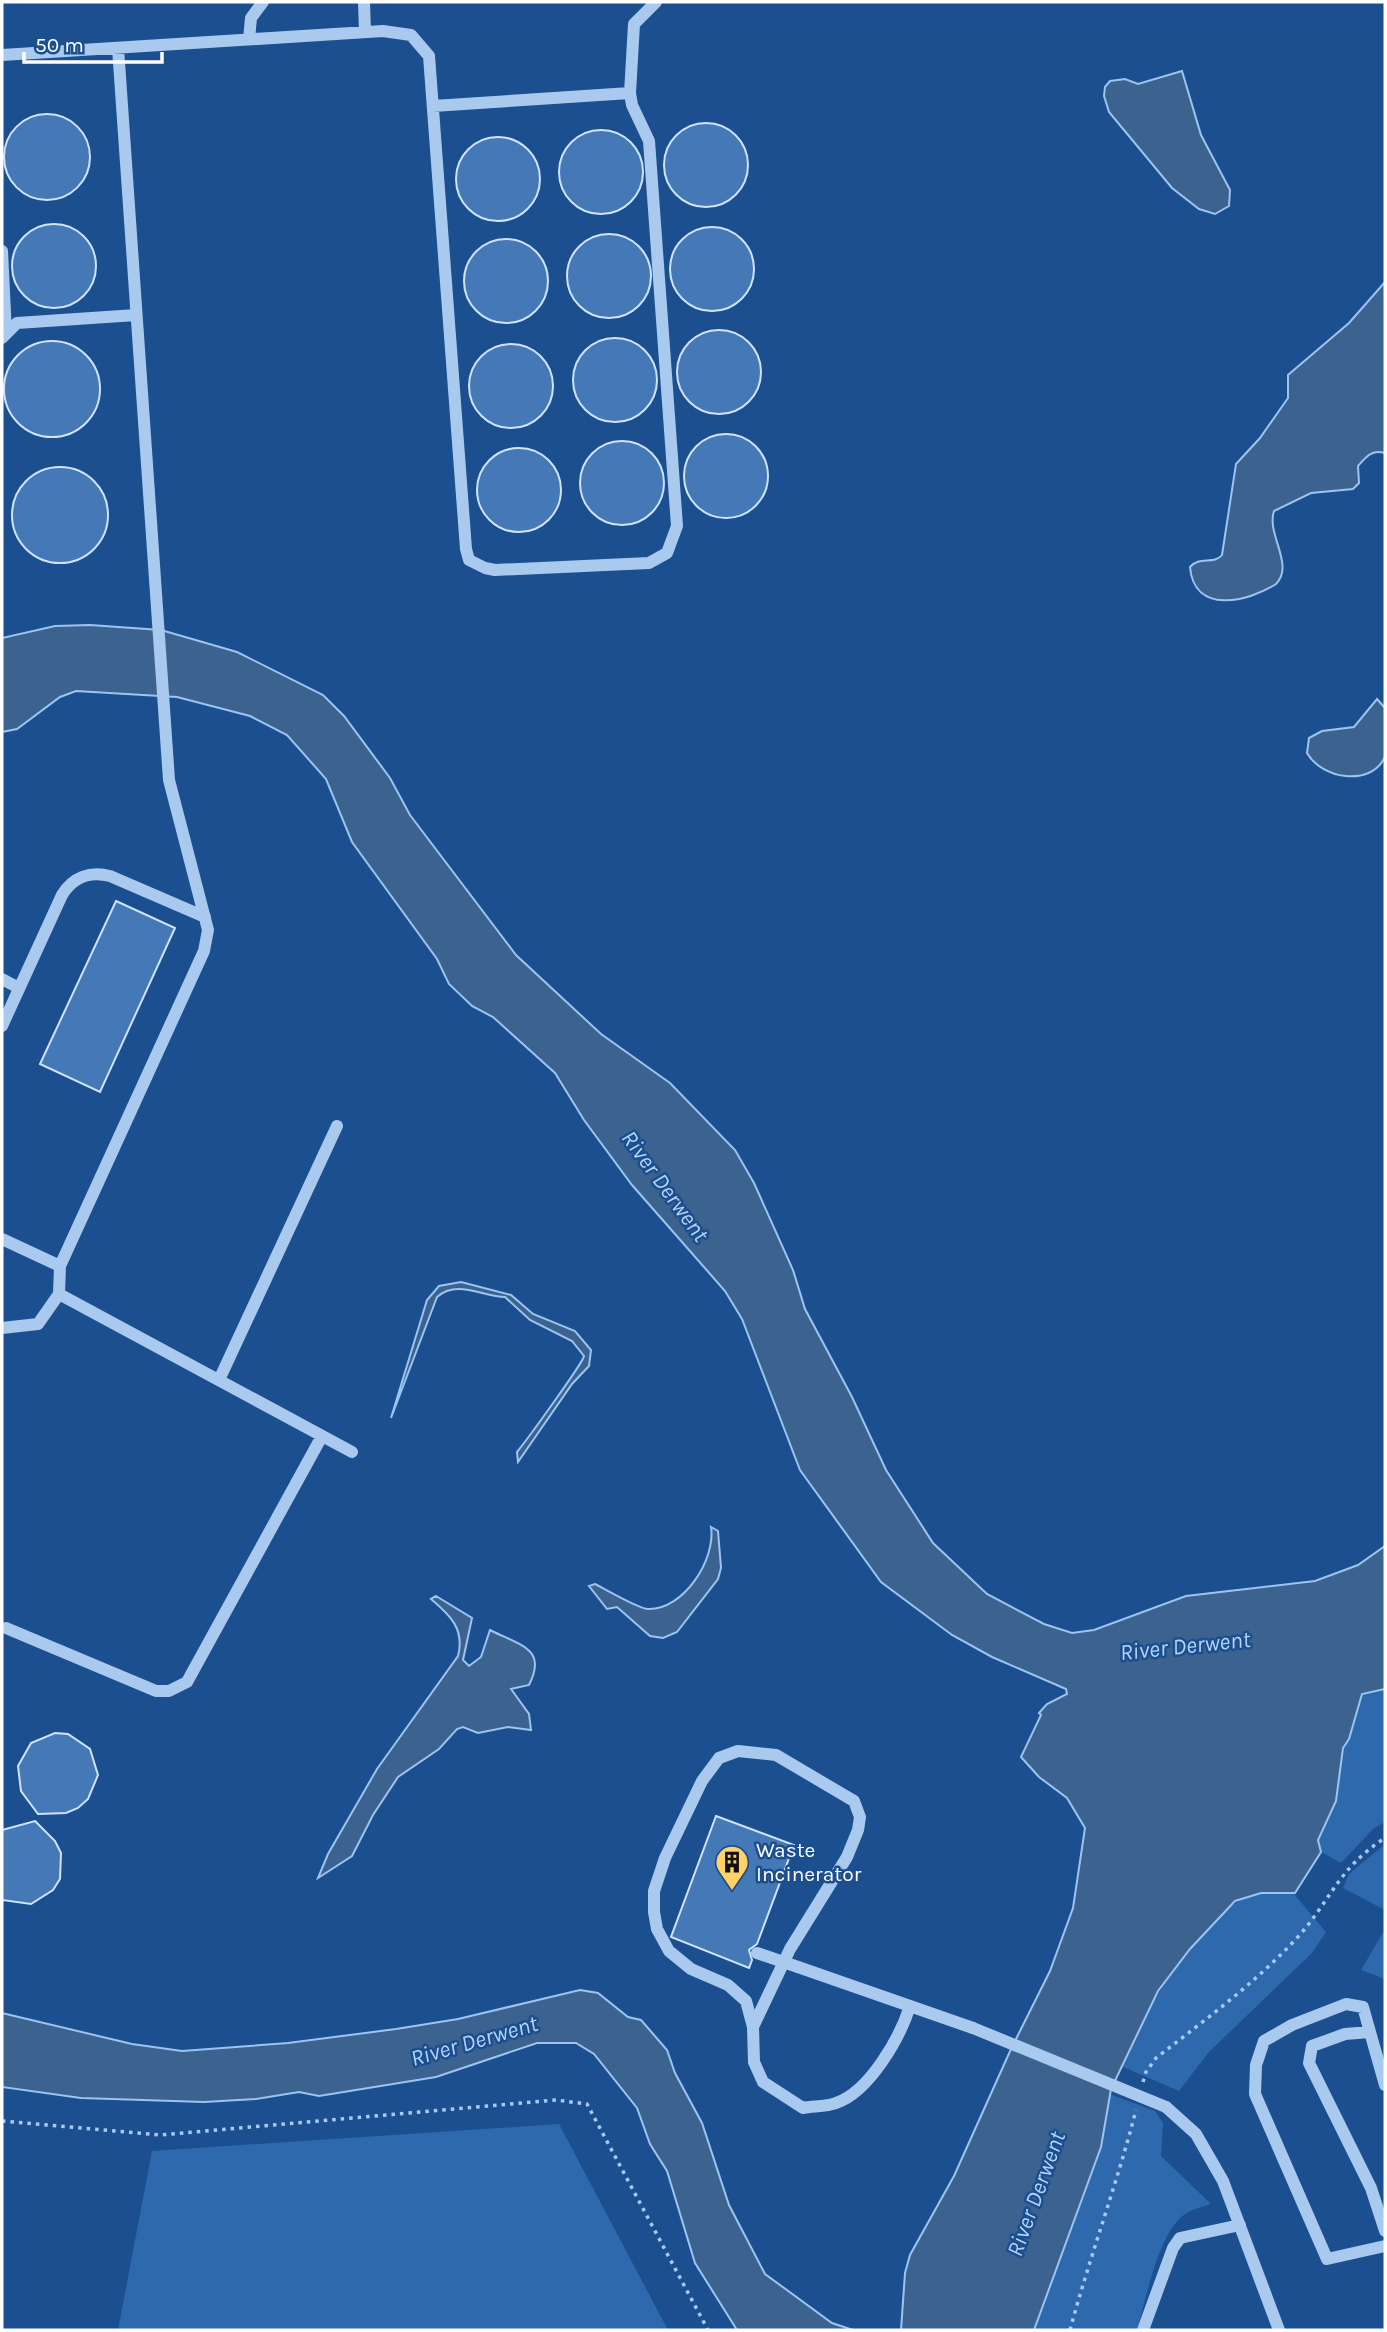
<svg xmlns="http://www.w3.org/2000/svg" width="1387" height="2332" viewBox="0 0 1387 2332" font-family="Karla,sans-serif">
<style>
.green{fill:#2e69ad}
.water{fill:#3c6290;stroke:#9cc4f0;stroke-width:2}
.building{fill:#4478b7;stroke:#cfe3fa;stroke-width:2}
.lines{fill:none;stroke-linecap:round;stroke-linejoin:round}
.path{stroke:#a9c9ee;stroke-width:3.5;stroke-dasharray:3.5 5;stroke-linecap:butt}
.minor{stroke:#a9c9ee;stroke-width:12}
.minor-bridge{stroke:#a9c9ee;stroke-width:12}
.labels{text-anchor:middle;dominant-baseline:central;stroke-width:5;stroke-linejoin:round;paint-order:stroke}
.poi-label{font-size:21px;fill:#fff;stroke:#1b4f8f;text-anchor:start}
.water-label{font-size:23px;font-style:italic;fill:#b5d3f5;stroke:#1b4f8f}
</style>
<rect width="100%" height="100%" fill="#1b4f8f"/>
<!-- green -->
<path class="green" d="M 1385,1689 L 1385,1822 L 1374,1828 L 1341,1863 L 1321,1852 L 1318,1840 L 1336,1801 L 1343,1748 L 1349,1739 L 1362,1694 Z
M 1385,1844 L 1385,1910 L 1343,1888 L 1349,1874 Z
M 1261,1893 L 1294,1894 L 1326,1932 L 1312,1953 L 1209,2052 L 1179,2091 L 1121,2066 C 1141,2017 1205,1901 1261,1893 Z
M 1385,1929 L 1385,1979 L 1361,1970 Z
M 1109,2094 L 1155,2111 L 1163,2123 L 1161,2156 L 1211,2204 C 1203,2207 1192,2209 1185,2214 C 1158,2233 1146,2299 1137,2330 L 1034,2330 L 1106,2124 L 1106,2104 Z
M 559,2124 L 668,2330 L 118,2330 L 152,2151 Z"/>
<!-- water -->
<path class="water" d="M 1182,71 L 1201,135 L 1230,190 L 1229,206 L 1215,214 L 1199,209 L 1172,188 L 1109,112 L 1104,96 L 1105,87 L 1110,81 L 1125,79 L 1138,84 Z
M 1385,282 L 1385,453 C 1372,449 1366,457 1358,466 L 1359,483 L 1353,489 L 1311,493 L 1274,511 C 1266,534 1295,565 1276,584 C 1248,602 1194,615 1190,567 C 1199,556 1214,565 1222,555 L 1236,464 L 1260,438 L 1288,398 L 1288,375 L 1349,323 Z
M 90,625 L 161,630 L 237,652 L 323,695 L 344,716 L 390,778 L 410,815 L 516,955 L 601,1034 L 670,1083 L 735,1150 L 754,1183 L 793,1270 L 805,1309 L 852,1397 L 886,1470 L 933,1543 L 987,1594 L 1044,1624 L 1072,1633 L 1094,1630 L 1186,1596 L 1315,1581 L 1358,1565 L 1385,1546 L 1385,1689 L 1362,1694 L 1349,1739 L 1343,1748 L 1336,1801 L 1318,1840 L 1321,1852 L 1295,1893 L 1261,1893 L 1235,1901 L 1190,1949 L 1158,1991 L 1111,2089 L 1101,2147 L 1034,2330 L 901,2330 L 905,2273 L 910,2255 L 954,2176 L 1011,2049 L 1050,1971 L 1073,1908 L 1085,1828 L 1067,1798 L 1039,1777 L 1021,1757 L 1041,1715 L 1039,1713 L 1047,1704 L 1067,1694 L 1066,1689 L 992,1657 L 952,1635 L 881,1582 L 800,1470 L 742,1319 L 725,1291 L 632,1185 L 584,1120 L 555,1073 L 493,1017 L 472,1006 L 449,984 L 437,959 L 352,842 L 326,779 L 287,735 L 250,716 L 177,697 L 76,691 L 60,697 L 17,729 L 2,732 L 2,638 L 55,626 Z
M 1377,699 L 1385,708 C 1385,718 1387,749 1385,757 C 1370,788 1321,778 1307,753 L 1309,738 L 1322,731 L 1354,727 Z
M 461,1282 L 511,1295 L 533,1314 L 575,1331 L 591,1350 L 589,1366 L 572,1384 L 518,1462 L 517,1452 C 526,1441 583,1363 584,1356 L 572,1341 L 530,1320 L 505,1297 C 483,1297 457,1279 437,1297 L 391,1418 L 427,1300 L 439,1286 Z
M 711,1527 L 718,1531 L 721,1568 L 718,1579 L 677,1632 L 663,1638 L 650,1636 L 617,1607 L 607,1609 L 589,1586 L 595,1584 C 607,1590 639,1609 648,1609 C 684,1610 716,1559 711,1527 Z
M 436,1596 L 472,1618 L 463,1660 L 469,1666 L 481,1657 L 490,1630 C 519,1645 548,1648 529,1685 L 511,1689 L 529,1714 L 531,1730 L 508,1727 L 478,1733 L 463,1727 L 457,1729 L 439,1749 L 398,1777 L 373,1815 L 352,1856 L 318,1878 L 328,1854 L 377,1769 L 458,1656 C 465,1629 450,1615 431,1599 Z
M 580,1990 L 598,1993 L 628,2017 L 641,2020 L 667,2050 L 675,2073 L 702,2123 L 729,2205 L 765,2274 L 832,2323 L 853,2330 L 737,2330 L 695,2263 L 667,2171 L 650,2144 L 637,2108 L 594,2054 L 576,2043 L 537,2043 L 436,2077 L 319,2096 L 299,2092 L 256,2099 L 204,2102 L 81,2098 L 2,2087 L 2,2013 L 132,2044 L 182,2051 L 288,2043 L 396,2029 L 458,2019 Z"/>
<!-- building -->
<path class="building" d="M4 157a43 43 0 1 1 86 0a43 43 0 1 1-86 0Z
M664 165a42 42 0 1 1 84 0a42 42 0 1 1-84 0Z
M559 172a42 42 0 1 1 84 0a42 42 0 1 1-84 0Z
M456 179a42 42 0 1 1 84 0a42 42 0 1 1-84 0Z
M12 266a42 42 0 1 1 84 0a42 42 0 1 1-84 0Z
M670 269a42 42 0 1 1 84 0a42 42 0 1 1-84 0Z
M567 276a42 42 0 1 1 84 0a42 42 0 1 1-84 0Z
M464 281a42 42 0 1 1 84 0a42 42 0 1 1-84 0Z
M677 372a42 42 0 1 1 84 0a42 42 0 1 1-84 0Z
M573 380a42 42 0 1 1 84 0a42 42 0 1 1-84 0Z
M4 389a48 48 0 1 1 96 0a48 48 0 1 1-96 0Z
M469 386a42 42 0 1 1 84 0a42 42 0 1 1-84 0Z
M684 476a42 42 0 1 1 84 0a42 42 0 1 1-84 0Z
M580 483a42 42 0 1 1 84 0a42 42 0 1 1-84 0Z
M477 490a42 42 0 1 1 84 0a42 42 0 1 1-84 0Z
M12 515a48 48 0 1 1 96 0a48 48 0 1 1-96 0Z
M 116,901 L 175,928 L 100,1092 L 40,1064 Z
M 55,1733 L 68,1734 L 90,1749 L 98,1775 L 88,1799 L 78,1808 L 66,1813 L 38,1814 L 21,1791 L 18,1766 L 31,1743 Z
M 716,1816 L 794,1845 L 757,1944 L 749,1950 L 752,1960 L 749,1968 L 671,1937 Z
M 35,1821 L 55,1841 L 61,1853 L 60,1879 L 53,1890 L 31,1904 L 2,1900 L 2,1830 Z"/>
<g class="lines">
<!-- path -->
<path class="path" d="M 1143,2082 L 1146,2072 L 1156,2058 C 1205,2020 1254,1984 1296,1939 C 1331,1901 1337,1869 1385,1838
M 2,2121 L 161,2135 L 556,2100 L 587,2104 L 708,2330
M 1070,2330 C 1090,2256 1117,2184 1136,2110"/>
<!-- minor -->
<path class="minor" d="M 364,2 L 365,32
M 249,39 L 251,18 L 263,2
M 2,55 L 383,31 L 411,35 L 429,56 L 466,549 L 469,560 L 485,568 L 495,570 L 649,563 L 667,553 L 677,526 L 649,141 L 632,105 L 630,93 L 634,24 L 656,2
M 433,106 L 630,93
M 2,251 L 6,333
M 2,338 L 17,323 L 136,315
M 2,979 L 19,988
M 2,1026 L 62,895 C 73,877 90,871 110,876 L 205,917
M 2,1239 L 60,1266
M 59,1294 L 352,1452
M 2,1328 L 38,1324 L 59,1294 L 60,1266 L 204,951 L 208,930 L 169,780 L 118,48
M 219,1380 L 337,1126
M 6,1628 L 156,1691 L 169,1691 L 187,1682 L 322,1436
M 798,1967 L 973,2028
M 753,2027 L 790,1949 L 847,1857 L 858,1830 L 860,1817 L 854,1801 L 776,1755 L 738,1751 L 719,1758 L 702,1781 L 665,1858 L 654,1891 L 654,1912 L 657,1929 L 669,1951 L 691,1969 L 728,1985 L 746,2001 L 753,2027 L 754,2062 L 763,2082 L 803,2108 C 813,2106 826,2107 836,2103 C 869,2092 900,2038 910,2006
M 1370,2032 L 1363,2007 L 1346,2004 L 1292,2025 L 1264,2041 L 1256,2065 L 1255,2094 L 1327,2259 L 1385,2246
M 1385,2085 L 1370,2032 L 1345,2034 L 1312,2046 L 1309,2063 L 1371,2188 L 1385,2231
M 1166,2107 L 1196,2134 L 1223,2181 L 1279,2330
M 1143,2330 L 1173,2248 L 1180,2238 L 1240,2225"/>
<!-- minor-bridge -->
<path class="minor-bridge" d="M 757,1953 L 798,1967
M 973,2028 L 1166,2107"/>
</g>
<!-- icons -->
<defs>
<symbol id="building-pin" viewBox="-11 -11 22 30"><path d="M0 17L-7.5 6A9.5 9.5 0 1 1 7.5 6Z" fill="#ffd166" stroke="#1b4f8f"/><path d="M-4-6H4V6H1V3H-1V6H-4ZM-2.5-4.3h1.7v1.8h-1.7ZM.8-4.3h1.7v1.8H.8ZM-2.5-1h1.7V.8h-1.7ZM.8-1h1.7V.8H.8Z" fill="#111"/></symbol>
</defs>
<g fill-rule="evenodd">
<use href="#building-pin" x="713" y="1843" width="38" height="52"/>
</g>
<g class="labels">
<!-- poi labels -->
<g class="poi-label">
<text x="756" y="1850">Waste<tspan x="756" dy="24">Incinerator</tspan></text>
</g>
<!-- water labels -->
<g class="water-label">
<text transform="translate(665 1186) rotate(54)">River Derwent</text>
<text transform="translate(1185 1646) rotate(-6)">River Derwent</text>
<text transform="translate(474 2041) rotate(-16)">River Derwent</text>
<text transform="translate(1036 2194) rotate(-70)">River Derwent</text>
</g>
</g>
<!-- border -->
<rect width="1387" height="2332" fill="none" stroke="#ffffff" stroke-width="7"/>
<!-- scale -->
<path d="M24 52v10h138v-10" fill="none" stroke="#ffffff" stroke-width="3.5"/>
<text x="35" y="52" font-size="21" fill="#ffffff" stroke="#1b4f8f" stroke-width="5" paint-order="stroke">50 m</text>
</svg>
